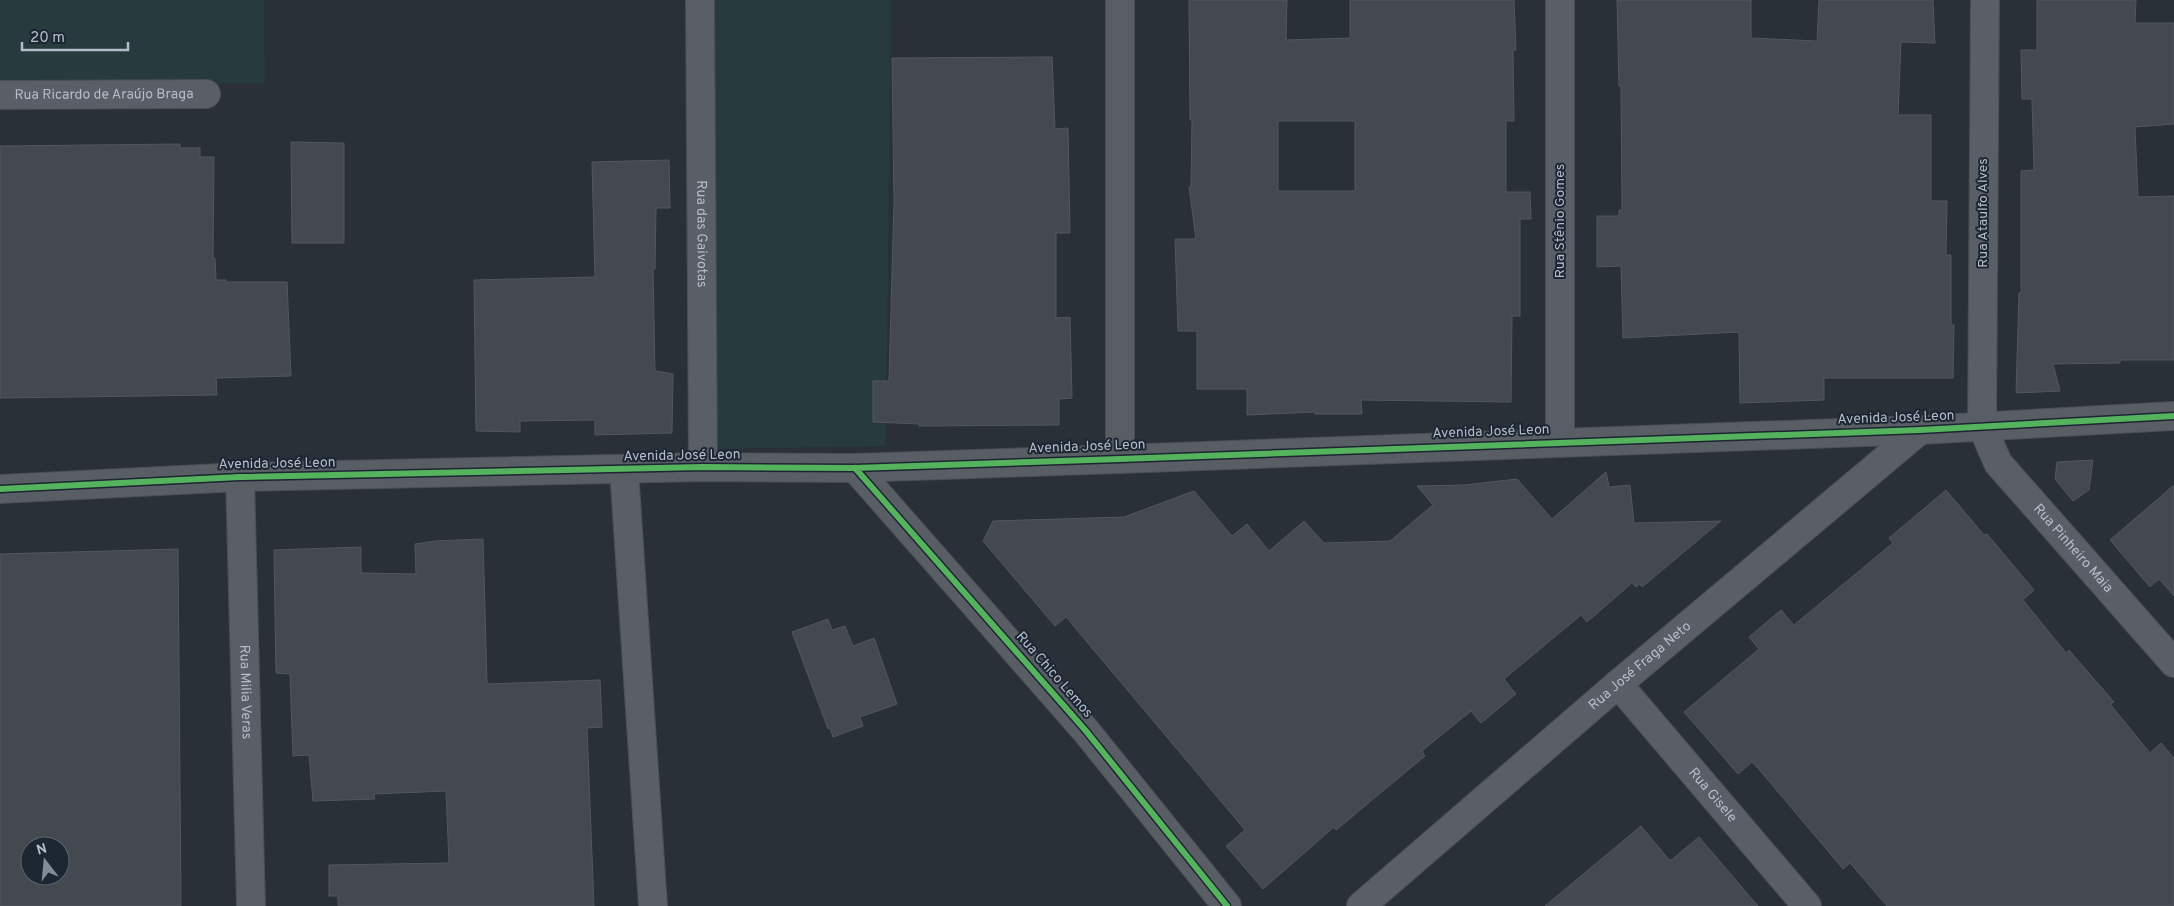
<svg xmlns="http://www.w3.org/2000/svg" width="2174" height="906" viewBox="0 0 2174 906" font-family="Overpass,sans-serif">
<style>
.green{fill:#273a3e}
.building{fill:#444950;stroke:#52575f;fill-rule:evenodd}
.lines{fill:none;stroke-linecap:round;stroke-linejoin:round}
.street-casing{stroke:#484c53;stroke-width:30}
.secondary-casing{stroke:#484c53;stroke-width:30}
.street{stroke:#5a5e66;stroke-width:28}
.secondary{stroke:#595d64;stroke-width:28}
.cycleway-casing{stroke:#1d2633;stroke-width:9}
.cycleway{stroke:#56b35d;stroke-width:6}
.labels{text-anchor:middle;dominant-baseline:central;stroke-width:4;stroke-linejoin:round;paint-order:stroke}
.street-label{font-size:14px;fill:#b4bcc9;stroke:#1d2633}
</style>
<rect width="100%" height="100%" fill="#2a3038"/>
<!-- green -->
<path class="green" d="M 0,0 L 264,0 L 265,83 L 0,83 Z
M 712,0 L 891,0 L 886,446 L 711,449 Z"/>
<!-- building -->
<path class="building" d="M 1189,0 L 1287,0 L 1286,40 L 1350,38 L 1350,0 L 1514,0 L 1516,50 L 1513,50 L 1514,121 L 1506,121 L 1506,192 L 1530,192 L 1531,219 L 1520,219 L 1520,316 L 1512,316 L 1511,402 L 1361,400 L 1362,414 L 1315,414 L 1315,412 L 1247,415 L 1247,389 L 1197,389 L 1197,331 L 1178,331 L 1175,239 L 1196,239 L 1189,187 L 1191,187 L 1192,120 L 1190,120 ZM 1278,121 L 1355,121 L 1355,191 L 1278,191 Z
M 1617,0 L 1751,0 L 1751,38 L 1817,41 L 1819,0 L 1933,0 L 1935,43 L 1901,42 L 1898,115 L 1931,115 L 1931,201 L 1947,201 L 1946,255 L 1951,255 L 1951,325 L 1954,325 L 1953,378 L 1824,378 L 1824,400 L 1740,403 L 1739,332 L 1623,338 L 1621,266 L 1597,267 L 1597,216 L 1619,216 L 1619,210 L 1622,210 L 1621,86 L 1619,86 Z
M 2037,0 L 2136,0 L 2135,23 L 2174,23 L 2174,124 L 2135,127 L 2138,197 L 2174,196 L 2174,360 L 2120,360 L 2120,363 L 2053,364 L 2060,391 L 2016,393 L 2019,293 L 2021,293 L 2021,171 L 2034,170 L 2032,99 L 2022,99 L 2021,50 L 2037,50 Z
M 1052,57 L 1055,129 L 1068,128 L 1070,233 L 1056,233 L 1056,318 L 1070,317 L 1072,398 L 1059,399 L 1059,425 L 919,426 L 919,424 L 873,422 L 873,381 L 889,381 L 894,202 L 892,58 Z
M 291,142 L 344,143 L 344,243 L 292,243 Z
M 180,144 L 180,148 L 200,148 L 200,157 L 214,157 L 213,258 L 215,258 L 216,280 L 226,280 L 226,282 L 287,282 L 291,376 L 216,378 L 217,395 L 0,398 L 0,146 Z
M 669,160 L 670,208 L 656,208 L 655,269 L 653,269 L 655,371 L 673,374 L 672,433 L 595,435 L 595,420 L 520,421 L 520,432 L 476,431 L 474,280 L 595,277 L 592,162 Z
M 2093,460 L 2089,490 L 2073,501 L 2055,479 L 2057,462 Z
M 1606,472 L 1609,487 L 1630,485 L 1634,523 L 1721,521 L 1642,587 L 1640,584 L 1636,587 L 1632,583 L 1587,622 L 1581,615 L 1504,679 L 1516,694 L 1481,723 L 1471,711 L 1422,751 L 1425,756 L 1336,830 L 1334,827 L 1263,889 L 1226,846 L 1245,830 L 1066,617 L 1055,626 L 983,541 L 993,521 L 1124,517 L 1194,491 L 1232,536 L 1247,524 L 1269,551 L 1304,521 L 1324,543 L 1390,541 L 1433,505 L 1417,486 L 1464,485 L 1517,479 L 1552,519 Z
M 2174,485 L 2174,596 L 2159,579 L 2150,587 L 2110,540 Z
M 1946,490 L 1984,535 L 1987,534 L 2034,590 L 2023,600 L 2066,653 L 2069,650 L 2114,702 L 2110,704 L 2150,753 L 2161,743 L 2174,758 L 2174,906 L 1887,906 L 1850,863 L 1843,869 L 1757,767 L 1752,762 L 1738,774 L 1684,712 L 1759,649 L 1749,637 L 1781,610 L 1794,625 L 1893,543 L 1889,538 Z
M 483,539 L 487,684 L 600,680 L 602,727 L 587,728 L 594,906 L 338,906 L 338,896 L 329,896 L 329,865 L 449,863 L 446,791 L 374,794 L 375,799 L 313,801 L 309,755 L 293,756 L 290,674 L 276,673 L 274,550 L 361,547 L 361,573 L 416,574 L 415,544 L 436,541 Z
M 178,549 L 181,906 L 0,906 L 0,554 ZM 30,846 L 60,846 L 60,876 L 30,876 Z
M 828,619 L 832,630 L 845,626 L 853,646 L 874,638 L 897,704 L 860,717 L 863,726 L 833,737 L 830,728 L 828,729 L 792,632 Z
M 1641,826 L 1670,861 L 1699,837 L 1758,906 L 1545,906 Z"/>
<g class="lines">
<defs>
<g id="street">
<path id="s1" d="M 700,0 L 703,467"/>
<path id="s2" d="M 1985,0 L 1982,426 L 1998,463 L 2174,663"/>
<path id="s3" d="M 0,95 L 206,94"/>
<path d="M 1560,442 L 1560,0"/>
<path d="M 624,469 L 653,906"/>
<path id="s4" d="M 240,477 L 251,906"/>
<path id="s5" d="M 1618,684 L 1807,906"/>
<path id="s6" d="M 1361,906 L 1618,684 L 1920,430"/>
</g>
<path id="secondary" d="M 1120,0 L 1120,459
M 855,468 L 1086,731 L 1227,906
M 0,489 L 240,477 L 703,467 L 855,468 L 1120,459 L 1920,430 L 2174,416"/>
</defs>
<!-- street casing -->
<use href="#street" class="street-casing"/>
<!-- secondary casing -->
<use href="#secondary" class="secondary-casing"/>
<!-- street -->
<use href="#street" class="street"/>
<!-- secondary -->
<use href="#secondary" class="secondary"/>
<defs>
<path id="cycleway" d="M 855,468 L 1086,731 L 1227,906
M 0,489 L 240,477 L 703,467 L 855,468 L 1120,459 L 1920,430 L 2174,416"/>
</defs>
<!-- cycleway casing -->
<use href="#cycleway" class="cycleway-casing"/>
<!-- cycleway -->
<use href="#cycleway" class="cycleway"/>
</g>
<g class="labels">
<!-- street labels -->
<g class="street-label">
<text stroke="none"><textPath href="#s3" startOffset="104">Rua Ricardo de Araújo Braga</textPath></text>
<text transform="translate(1983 213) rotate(-90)">Rua Ataulfo Alves</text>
<text transform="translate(1560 221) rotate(-90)">Rua Stênio Gomes</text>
<text stroke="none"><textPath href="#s1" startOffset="234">Rua das Gaivotas</textPath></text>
<text transform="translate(1896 418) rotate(-2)">Avenida José Leon</text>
<text transform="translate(1491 432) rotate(-2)">Avenida José Leon</text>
<text transform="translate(1087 447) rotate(-2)">Avenida José Leon</text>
<text transform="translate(682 456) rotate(-1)">Avenida José Leon</text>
<text transform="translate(277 464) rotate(-1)">Avenida José Leon</text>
<text stroke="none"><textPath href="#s2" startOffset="580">Rua Pinheiro Maia</textPath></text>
<text stroke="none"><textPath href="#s6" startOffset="368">Rua José Fraga Neto</textPath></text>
<text transform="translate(1054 675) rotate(49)">Rua Chico Lemos</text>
<text stroke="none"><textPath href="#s4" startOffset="215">Rua Milia Veras</textPath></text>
<text stroke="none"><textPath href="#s5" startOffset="146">Rua Gisele</textPath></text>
</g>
</g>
<!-- north arrow -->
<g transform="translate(45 861) rotate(344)"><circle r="24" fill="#1d2633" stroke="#59626f"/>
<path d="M0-4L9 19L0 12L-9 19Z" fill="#848b96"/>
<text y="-8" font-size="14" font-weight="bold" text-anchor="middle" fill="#b4bcc9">N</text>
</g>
<!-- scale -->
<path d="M22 42v8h106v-8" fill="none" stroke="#b4bcc9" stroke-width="2.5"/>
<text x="30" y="42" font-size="15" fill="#b4bcc9" stroke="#1d2633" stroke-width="4" paint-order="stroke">20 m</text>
</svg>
